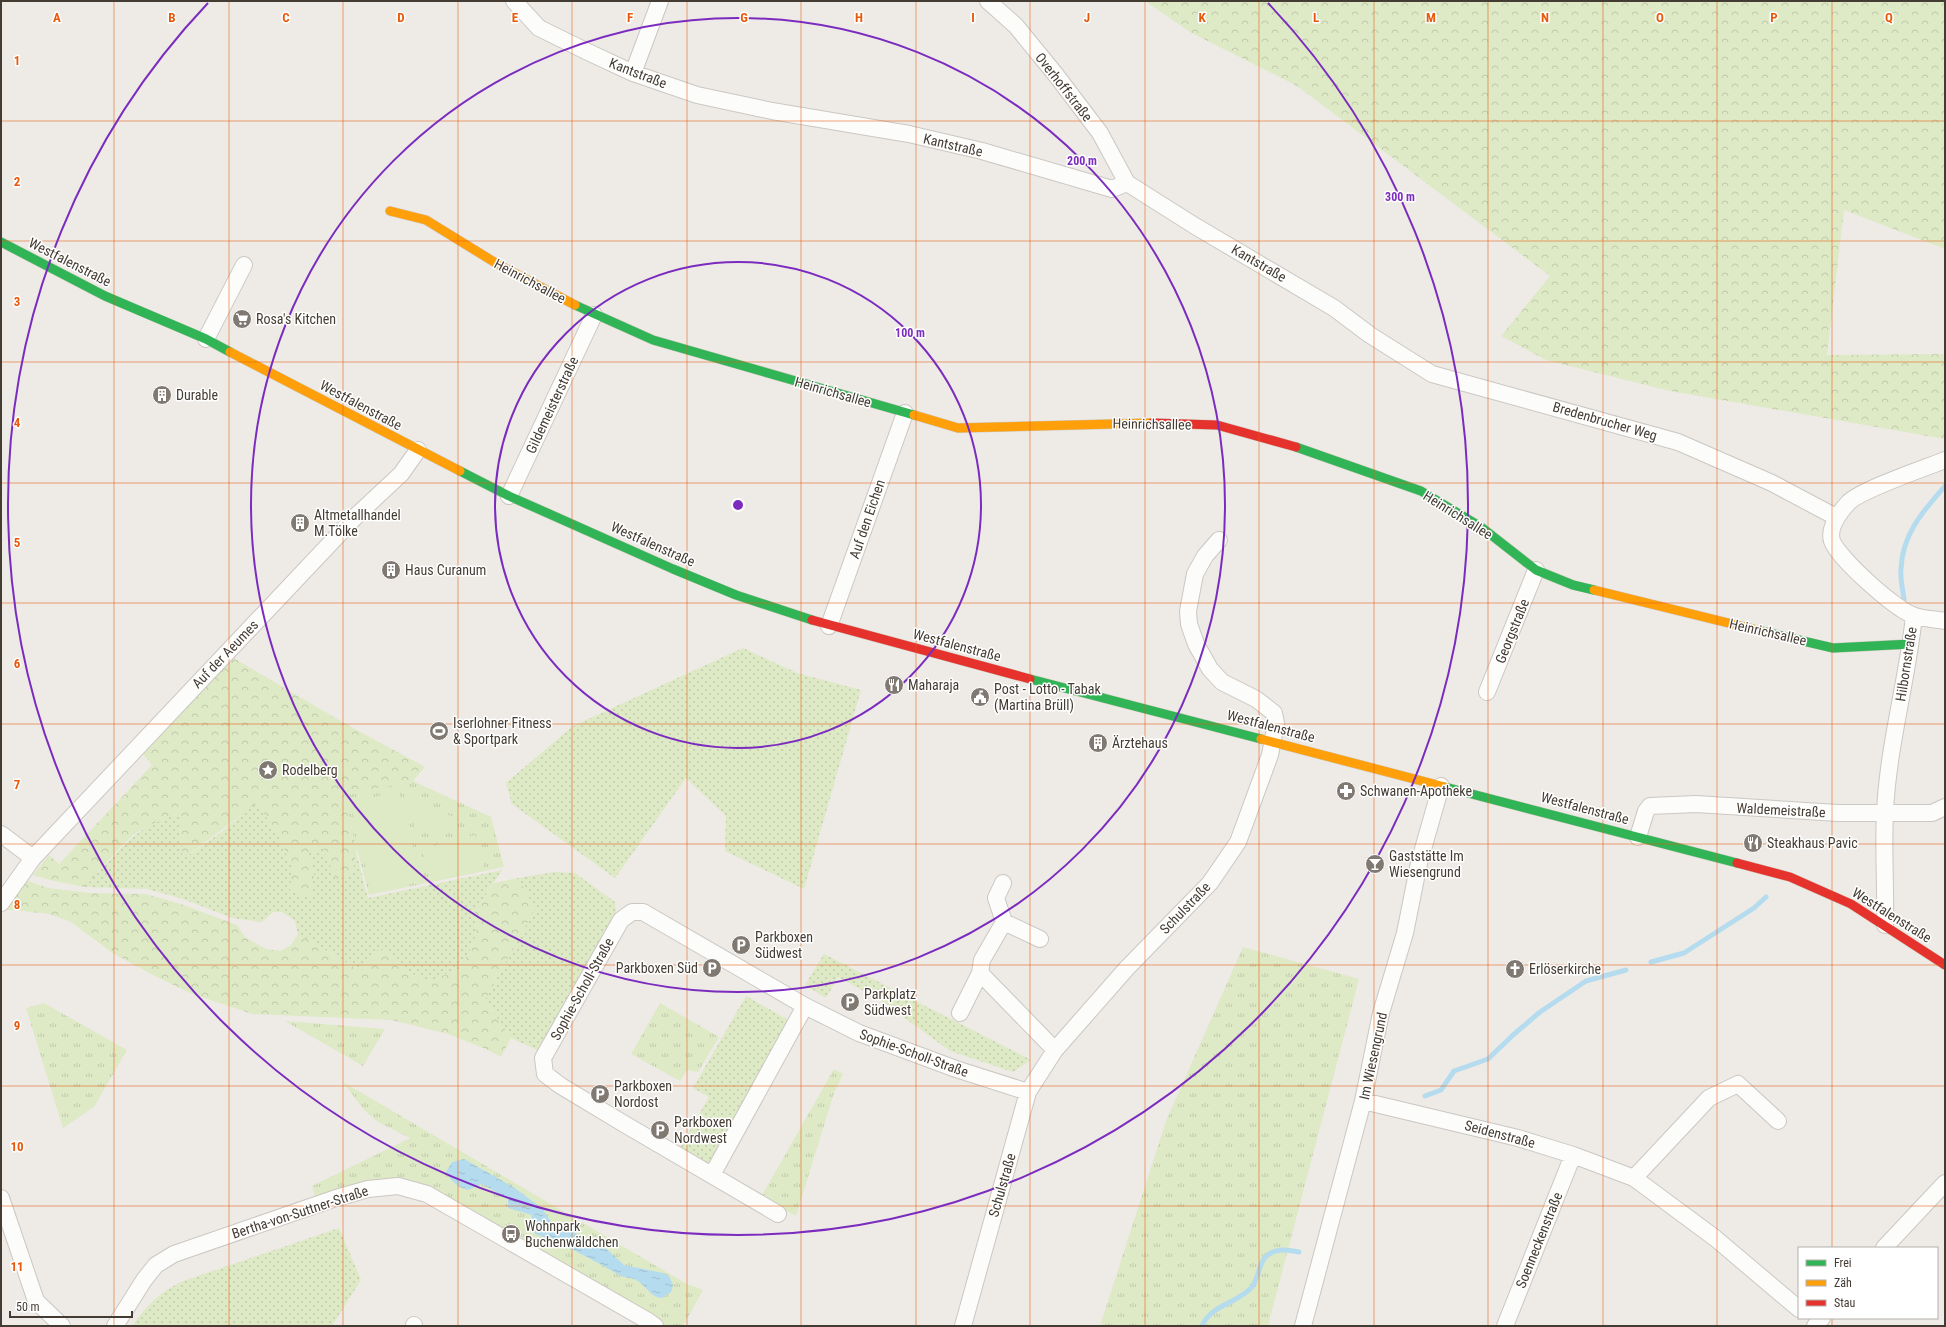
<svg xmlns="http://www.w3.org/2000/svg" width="1946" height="1327" viewBox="0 0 1946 1327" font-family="'Roboto Condensed',sans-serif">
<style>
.grass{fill:url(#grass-dots)}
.forest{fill:url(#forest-crowns)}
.park{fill:url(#park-tufts)}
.pitch{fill:#dee9c6}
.water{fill:url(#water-ripples)}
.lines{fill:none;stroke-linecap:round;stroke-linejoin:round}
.stream{stroke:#b5dcee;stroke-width:5}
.street-casing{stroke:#cbc7c2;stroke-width:18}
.fast-casing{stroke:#cec8bd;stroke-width:10}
.slow-casing{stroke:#cec8bd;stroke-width:10}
.jam-casing{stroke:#cec8bd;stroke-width:10}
.street{stroke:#fcfcfb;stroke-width:16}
.fast{stroke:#30b455;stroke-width:9}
.slow{stroke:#ff9f0a;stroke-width:9}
.jam{stroke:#e5322d;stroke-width:9}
.grid{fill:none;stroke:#e8590c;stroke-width:1;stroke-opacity:0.55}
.ring{fill:none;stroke:#7b2cbf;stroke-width:2}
.labels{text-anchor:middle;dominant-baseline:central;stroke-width:3;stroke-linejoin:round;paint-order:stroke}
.street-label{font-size:14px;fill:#443c33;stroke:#fff}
.poi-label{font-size:14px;fill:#443c33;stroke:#fff;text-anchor:start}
.grid-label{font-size:13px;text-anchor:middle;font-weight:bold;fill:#e8590c;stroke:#fff;stroke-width:3;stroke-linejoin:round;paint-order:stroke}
.centre{fill:#7b2cbf;stroke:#fff;stroke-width:2}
.ring-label{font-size:12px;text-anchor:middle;font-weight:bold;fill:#7b2cbf;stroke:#fff;stroke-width:3;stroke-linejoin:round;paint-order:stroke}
</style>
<defs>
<pattern id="grass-dots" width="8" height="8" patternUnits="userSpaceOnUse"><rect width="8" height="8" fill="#dee9c6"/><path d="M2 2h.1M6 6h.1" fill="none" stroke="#c0c9ab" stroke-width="1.8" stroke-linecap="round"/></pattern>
<pattern id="forest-crowns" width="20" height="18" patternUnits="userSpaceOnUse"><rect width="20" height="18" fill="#dee9c6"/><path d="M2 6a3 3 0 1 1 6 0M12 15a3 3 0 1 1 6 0" fill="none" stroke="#c0c9ab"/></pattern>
<pattern id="park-tufts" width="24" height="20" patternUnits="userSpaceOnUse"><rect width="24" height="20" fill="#dee9c6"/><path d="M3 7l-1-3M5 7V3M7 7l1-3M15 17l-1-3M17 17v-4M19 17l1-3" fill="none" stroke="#c0c9ab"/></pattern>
<pattern id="water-ripples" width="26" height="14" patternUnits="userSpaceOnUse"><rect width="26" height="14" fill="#b5dcee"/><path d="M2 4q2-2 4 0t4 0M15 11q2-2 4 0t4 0" fill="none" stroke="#9dbecd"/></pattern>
</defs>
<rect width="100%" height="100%" fill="#eeebe6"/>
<!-- grass -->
<path class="grass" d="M 743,648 L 797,673 L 861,690 L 804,889 L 725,851 L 726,816 L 686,778 L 615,878 L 512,804 L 506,783 L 573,726 Z
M 257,802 L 279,837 L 292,866 L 291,891 L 310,897 L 314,876 L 308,852 L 323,847 L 352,874 L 356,852 L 368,898 L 502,870 L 475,911 L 476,935 L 469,953 L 455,969 L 437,979 L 420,979 L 402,966 L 390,951 L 375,950 L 361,971 L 298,934 L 295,921 L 282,912 L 273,912 L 262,922 L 232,918 L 183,899 L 147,889 L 84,887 C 104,868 120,846 142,830 C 152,822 167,818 179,813 L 183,859 L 220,833 Z
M 555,872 L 575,873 L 615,902 L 616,913 L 539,1051 L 511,1038 L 485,1000 L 535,909 L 518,878 Z
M 824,954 L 1031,1060 L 1013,1072 L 950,1051 L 879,999 L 838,977 L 826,998 L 805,985 Z
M 746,996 L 797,1025 L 713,1169 L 680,1148 L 709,1097 L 693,1088 Z
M 339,1228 L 361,1280 L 332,1326 L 132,1326 C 147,1305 160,1292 183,1281 Z"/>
<!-- forest -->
<path class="forest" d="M 1145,1 L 1945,1 L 1945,249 L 1844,210 L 1827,355 L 1945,354 L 1945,439 L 1670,391 L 1546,360 L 1501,336 L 1550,276 L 1297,86 L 1190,32 Z
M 232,657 L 344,723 L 425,767 L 413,781 L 343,796 L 357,848 L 352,874 L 336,880 L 323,848 L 308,853 L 314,876 L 310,898 L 290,891 L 292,866 L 279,837 L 257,803 L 183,859 L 179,813 C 167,818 155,822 144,828 C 120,842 104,868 84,887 L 50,880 L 33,875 L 49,855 L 59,864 L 152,765 L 143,754 Z
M 518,878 L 535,909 L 485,1000 L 511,1038 L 501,1057 L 488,1050 L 448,1034 L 392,1020 L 252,1014 L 190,993 L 153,975 L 114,954 L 71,922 L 49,914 L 14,910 L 1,910 L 23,879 L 48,888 L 90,893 L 146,894 L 181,904 L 237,925 L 245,937 L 266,949 L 280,951 L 291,945 L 298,934 L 361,971 L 375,950 L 390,951 L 402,966 L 420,979 L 437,979 L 455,969 L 469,954 L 476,935 L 475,911 L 494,883 Z"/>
<!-- park -->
<path class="park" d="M 413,781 L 491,817 L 504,867 L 369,895 L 343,796 Z
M 1243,947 L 1359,979 L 1268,1326 L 1100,1326 L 1166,1121 Z
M 44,1003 L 127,1050 L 94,1107 L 63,1128 L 26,1008 Z
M 660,1003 L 719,1037 L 698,1072 L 687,1070 L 680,1081 L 631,1054 Z
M 285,1021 L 385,1029 L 363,1066 Z
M 834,1069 L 843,1074 L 834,1093 L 796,1216 L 761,1197 Z
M 343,1082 L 687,1284 L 703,1290 L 683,1326 L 653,1326 L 432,1203 L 389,1186 L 316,1200 L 312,1186 L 410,1138 L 378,1122 L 364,1110 Z"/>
<!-- pitch -->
<path class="pitch" d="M 399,791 L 421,879 L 372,892 L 350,803 Z
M 407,801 L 466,821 L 417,834 Z
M 475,835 L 484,868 L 431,882 L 422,849 Z"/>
<!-- water -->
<path class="water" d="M 464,1159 L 513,1187 L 542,1208 L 551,1222 L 572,1230 L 587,1242 L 600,1243 L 624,1265 L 663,1273 L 669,1276 L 673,1285 L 671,1292 L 662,1298 C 650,1297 646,1285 636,1280 C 631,1277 625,1278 621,1276 C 593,1260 565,1244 535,1234 L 530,1224 L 532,1215 L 508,1208 L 508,1199 L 482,1184 L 468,1190 C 456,1186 452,1182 446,1172 L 452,1162 Z"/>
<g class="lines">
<!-- stream -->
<path class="stream" d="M 1904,600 C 1903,590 1900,579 1901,569 C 1902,534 1924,510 1945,486
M 1651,962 L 1684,953 L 1754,908 L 1766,897
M 1425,1096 L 1441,1090 L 1454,1071 L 1488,1059 L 1513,1035 L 1540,1012 L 1586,981 L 1626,970
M 1202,1326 C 1211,1305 1235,1304 1250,1289 C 1260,1280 1257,1262 1269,1254 C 1279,1248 1288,1250 1299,1252"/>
<defs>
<path id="street" d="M 514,1 L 539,28 L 588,52 L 633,73 L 697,95 L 772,111 L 909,134 L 982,151 L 1112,189 L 1127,183
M 988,1 L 1016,26 L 1056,75 L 1100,133 L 1127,183 L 1195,226 L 1334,308 L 1370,335 L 1432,374 L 1678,442 L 1772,483 L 1836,517
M 633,73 L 660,1
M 206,339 L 244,265
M 1945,460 C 1925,468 1860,490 1848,503 C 1839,513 1828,528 1832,541 C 1839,559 1897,611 1915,616 C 1924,619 1935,619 1945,621
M 509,496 L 594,315
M 829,626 L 905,413
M 1487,692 L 1536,570
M 1,834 L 33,858
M 1638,837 L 1646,811 L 1650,806 L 1696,804 L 1838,813 L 1932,813 L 1945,807
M 1003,883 L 996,898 L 1004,922
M 1,903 L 33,858 L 358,514 L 401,474 L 418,450
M 1885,925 C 1886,888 1883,850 1885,812 C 1888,746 1907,682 1914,616
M 1040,939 L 1004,922 L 982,960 L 980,973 L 1055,1050
M 960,1013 L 980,973
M 1363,1101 L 1518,1138 L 1573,1155 L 1634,1178 L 1715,1238 L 1799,1309
M 712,1175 L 805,1006
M 1634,1178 L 1709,1098 L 1738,1084 L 1778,1121
M 1,1198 L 36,1301 L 62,1326
M 778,1214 L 626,1125 L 561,1086 L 545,1074 L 543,1058 L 621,920 L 632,912 L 643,912 L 805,1006 L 859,1033 L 956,1069 L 1028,1092
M 1884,1248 L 1945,1183
M 115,1326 L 144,1280 L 156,1265 L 174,1254 L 336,1198 L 368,1189 L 398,1186 L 427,1194 L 648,1321 L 655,1326
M 414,1326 L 414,1325
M 963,1326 L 1028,1092 L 1055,1050 L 1127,968 L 1210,883 L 1238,842 L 1270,755 L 1276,723 L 1274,713 L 1256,699 L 1222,682 L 1210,669 L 1196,644 L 1189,624 L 1188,611 L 1195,574 L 1205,556 L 1219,540
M 1303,1326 L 1363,1101 L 1381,1013 L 1405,933 L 1419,863 L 1441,786
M 1505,1326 L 1573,1155
M 1815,1326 L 1822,1318"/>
<path id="fast" d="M 1,242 L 105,296 L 206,339 L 230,352
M 575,305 L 653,340 L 914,415
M 1296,447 L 1421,491 L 1481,527 L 1536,570 L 1573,585 L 1594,590
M 460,471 L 509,496 L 673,569 L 736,595 L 812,620
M 1761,631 L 1833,648 L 1911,644
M 1030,679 L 1261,739
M 1445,787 L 1737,863"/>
<path id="slow" d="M 390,211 L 426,220 L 499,265 L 575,305
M 230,352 L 460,471
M 914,415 L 958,428 L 1152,423
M 1594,590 L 1761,631
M 1261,739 L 1445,787"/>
<path id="jam" d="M 1152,423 L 1217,425 L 1296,447
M 812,620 L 1030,679
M 1737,863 L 1790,877 L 1851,904 L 1945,965"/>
</defs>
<!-- street casing -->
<use href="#street" class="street-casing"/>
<!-- fast casing -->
<use href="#fast" class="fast-casing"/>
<!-- slow casing -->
<use href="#slow" class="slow-casing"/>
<!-- jam casing -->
<use href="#jam" class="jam-casing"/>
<!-- street -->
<use href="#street" class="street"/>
<!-- fast -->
<use href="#fast" class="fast"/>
<!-- slow -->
<use href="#slow" class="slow"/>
<!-- jam -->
<use href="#jam" class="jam"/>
</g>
<!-- grid -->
<path class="grid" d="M 114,1 L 114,1326M 229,1 L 229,1326M 343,1 L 343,1326M 458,1 L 458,1326M 572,1 L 572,1326M 687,1 L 687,1326M 801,1 L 801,1326M 916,1 L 916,1326M 1030,1 L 1030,1326M 1145,1 L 1145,1326M 1259,1 L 1259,1326M 1374,1 L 1374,1326M 1488,1 L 1488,1326M 1603,1 L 1603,1326M 1717,1 L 1717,1326M 1832,1 L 1832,1248M 1,121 L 1945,121M 1,241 L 1945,241M 1,362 L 1945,362M 1,483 L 1945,483M 1,603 L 1945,603M 1,724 L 1945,724M 1,844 L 1945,844M 1,965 L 1945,965M 1,1086 L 1945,1086M 1,1206 L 1945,1206M 1832,1318 L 1832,1326"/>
<!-- distance rings -->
<g class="ring">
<circle cx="738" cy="505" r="243"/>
<circle cx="738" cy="505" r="487"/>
<path d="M1268 3A730 730 0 1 1 208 3"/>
</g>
<!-- icons -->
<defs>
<symbol id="supermarket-disc" viewBox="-11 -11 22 22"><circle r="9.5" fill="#807972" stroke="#fff"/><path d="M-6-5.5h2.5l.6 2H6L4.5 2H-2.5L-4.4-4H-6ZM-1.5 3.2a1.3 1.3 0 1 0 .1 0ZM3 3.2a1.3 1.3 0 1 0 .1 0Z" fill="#fff"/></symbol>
<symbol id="building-disc" viewBox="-11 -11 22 22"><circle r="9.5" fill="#807972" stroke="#fff"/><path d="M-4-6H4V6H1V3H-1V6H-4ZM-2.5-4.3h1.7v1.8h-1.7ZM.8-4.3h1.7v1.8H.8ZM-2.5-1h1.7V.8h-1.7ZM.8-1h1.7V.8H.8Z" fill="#fff"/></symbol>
<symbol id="restaurant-disc" viewBox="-11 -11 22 22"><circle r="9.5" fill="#807972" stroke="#fff"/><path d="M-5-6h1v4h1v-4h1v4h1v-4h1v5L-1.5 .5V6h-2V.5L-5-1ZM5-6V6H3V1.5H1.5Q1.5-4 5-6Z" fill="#fff"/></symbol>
<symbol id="civic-disc" viewBox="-11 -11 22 22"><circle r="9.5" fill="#807972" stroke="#fff"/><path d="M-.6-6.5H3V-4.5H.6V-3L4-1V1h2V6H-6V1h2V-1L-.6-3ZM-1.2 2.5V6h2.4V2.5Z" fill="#fff"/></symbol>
<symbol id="stadium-disc" viewBox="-11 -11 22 22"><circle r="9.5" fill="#807972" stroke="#fff"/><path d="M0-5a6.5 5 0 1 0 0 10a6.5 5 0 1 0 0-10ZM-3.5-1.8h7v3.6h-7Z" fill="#fff"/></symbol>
<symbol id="sight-disc" viewBox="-11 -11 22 22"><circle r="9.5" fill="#807972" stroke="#fff"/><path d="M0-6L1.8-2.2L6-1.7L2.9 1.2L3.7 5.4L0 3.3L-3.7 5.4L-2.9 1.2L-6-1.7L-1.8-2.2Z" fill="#fff"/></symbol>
<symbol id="pharmacy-disc" viewBox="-11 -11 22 22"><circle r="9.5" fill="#807972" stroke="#fff"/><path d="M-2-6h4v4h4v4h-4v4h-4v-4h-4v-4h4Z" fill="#fff"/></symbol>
<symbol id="bar-disc" viewBox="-11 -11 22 22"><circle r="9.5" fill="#807972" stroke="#fff"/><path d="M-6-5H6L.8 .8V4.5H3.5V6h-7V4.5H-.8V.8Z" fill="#fff"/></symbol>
<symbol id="parking-disc" viewBox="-11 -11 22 22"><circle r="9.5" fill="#807972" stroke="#fff"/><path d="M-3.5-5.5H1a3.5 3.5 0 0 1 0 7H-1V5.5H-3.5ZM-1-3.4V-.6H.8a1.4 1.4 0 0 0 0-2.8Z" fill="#fff"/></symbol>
<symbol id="church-disc" viewBox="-11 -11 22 22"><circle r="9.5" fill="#807972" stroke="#fff"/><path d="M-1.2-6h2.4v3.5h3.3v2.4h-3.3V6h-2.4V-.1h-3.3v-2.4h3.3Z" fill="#fff"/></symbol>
<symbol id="bus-disc" viewBox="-11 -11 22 22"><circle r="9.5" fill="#807972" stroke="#fff"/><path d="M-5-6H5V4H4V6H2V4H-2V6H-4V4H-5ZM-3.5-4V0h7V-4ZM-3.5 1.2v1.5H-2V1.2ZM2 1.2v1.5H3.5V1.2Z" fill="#fff"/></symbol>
</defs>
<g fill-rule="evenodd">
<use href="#supermarket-disc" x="231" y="308" width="22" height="22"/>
<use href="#building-disc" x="151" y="384" width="22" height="22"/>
<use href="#building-disc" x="289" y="512" width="22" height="22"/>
<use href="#building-disc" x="380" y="559" width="22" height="22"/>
<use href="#restaurant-disc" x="883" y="674" width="22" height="22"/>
<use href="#civic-disc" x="969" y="686" width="22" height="22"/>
<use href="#stadium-disc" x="428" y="720" width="22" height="22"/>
<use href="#building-disc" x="1087" y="732" width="22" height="22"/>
<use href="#sight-disc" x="257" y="759" width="22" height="22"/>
<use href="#pharmacy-disc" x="1335" y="780" width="22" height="22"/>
<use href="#restaurant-disc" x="1742" y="832" width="22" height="22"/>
<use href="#bar-disc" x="1364" y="853" width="22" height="22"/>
<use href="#parking-disc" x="730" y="934" width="22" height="22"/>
<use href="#parking-disc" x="701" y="957" width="22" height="22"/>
<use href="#church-disc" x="1504" y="958" width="22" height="22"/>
<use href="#parking-disc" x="839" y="991" width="22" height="22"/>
<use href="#parking-disc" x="589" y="1083" width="22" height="22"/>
<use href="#parking-disc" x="649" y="1119" width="22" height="22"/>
<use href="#bus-disc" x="500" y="1223" width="22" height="22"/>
</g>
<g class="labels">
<!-- street labels -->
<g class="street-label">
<text transform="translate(638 73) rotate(21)">Kantstraße</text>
<text transform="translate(1064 87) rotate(52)">Overhoffstraße</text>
<text transform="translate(953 145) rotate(13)">Kantstraße</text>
<text transform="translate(70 262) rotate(27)">Westfalenstraße</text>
<text transform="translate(1259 263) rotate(30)">Kantstraße</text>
<text transform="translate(530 281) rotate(28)">Heinrichsallee</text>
<text transform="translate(833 392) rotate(16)">Heinrichsallee</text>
<text transform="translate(361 405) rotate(28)">Westfalenstraße</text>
<text transform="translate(552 405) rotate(-65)">Gildemeisterstraße</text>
<text transform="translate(1605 421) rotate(16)">Bredenbrucher Weg</text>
<text transform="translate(1152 424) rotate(1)">Heinrichsallee</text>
<text transform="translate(1458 515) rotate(32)">Heinrichsallee</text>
<text transform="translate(867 519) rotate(-71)">Auf den Eichen</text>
<text transform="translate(653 544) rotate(24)">Westfalenstraße</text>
<text transform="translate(1512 631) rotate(-68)">Georgstraße</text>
<text transform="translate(1768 632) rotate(13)">Heinrichsallee</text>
<text transform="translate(957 645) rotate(15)">Westfalenstraße</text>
<text transform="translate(225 654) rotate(-46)">Auf der Aeumes</text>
<text transform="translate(1906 664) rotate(-81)">Hilbornstraße</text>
<text transform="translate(1271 726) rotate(15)">Westfalenstraße</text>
<text transform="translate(1585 808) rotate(15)">Westfalenstraße</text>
<text transform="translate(1781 810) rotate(3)">Waldemeistraße</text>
<text transform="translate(1185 908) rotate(-46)">Schulstraße</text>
<text transform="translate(1892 915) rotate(32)">Westfalenstraße</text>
<text transform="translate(582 989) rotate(-61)">Sophie-Scholl-Straße</text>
<text transform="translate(914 1053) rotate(20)">Sophie-Scholl-Straße</text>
<text transform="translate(1373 1056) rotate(-78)">Im Wiesengrund</text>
<text transform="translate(1500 1134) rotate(15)">Seidenstraße</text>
<text transform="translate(1002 1185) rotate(-74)">Schulstraße</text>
<text transform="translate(300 1212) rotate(-18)">Bertha-von-Suttner-Straße</text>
<text transform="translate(1539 1240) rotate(-68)">Soenneckenstraße</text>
</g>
<!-- poi labels -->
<g class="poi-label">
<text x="256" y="319">Rosa's Kitchen</text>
<text x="176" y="395">Durable</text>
<text x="314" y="515">Altmetallhandel<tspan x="314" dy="16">M.Tölke</tspan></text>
<text x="405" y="570">Haus Curanum</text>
<text x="908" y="685">Maharaja</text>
<text x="994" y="689">Post - Lotto - Tabak<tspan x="994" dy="16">(Martina Brüll)</tspan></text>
<text x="453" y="723">Iserlohner Fitness<tspan x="453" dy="16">&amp; Sportpark</tspan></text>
<text x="1112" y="743">Ärztehaus</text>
<text x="282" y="770">Rodelberg</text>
<text x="1360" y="791">Schwanen-Apotheke</text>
<text x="1767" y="843">Steakhaus Pavic</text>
<text x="1389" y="856">Gaststätte Im<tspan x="1389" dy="16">Wiesengrund</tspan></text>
<text x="755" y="937">Parkboxen<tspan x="755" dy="16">Südwest</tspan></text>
<text x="698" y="968" text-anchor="end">Parkboxen Süd</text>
<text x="1529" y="969">Erlöserkirche</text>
<text x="864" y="994">Parkplatz<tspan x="864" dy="16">Südwest</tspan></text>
<text x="614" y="1086">Parkboxen<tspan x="614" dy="16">Nordost</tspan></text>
<text x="674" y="1122">Parkboxen<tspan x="674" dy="16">Nordwest</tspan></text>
<text x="525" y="1226">Wohnpark<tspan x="525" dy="16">Buchenwäldchen</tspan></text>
</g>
</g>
<g class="grid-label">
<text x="57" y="22">A</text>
<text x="172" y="22">B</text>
<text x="286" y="22">C</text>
<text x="401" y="22">D</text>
<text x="515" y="22">E</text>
<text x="630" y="22">F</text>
<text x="744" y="22">G</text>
<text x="859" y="22">H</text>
<text x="973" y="22">I</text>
<text x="1087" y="22">J</text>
<text x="1202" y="22">K</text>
<text x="1316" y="22">L</text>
<text x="1431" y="22">M</text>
<text x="1545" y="22">N</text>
<text x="1660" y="22">O</text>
<text x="1774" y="22">P</text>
<text x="1889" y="22">Q</text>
<text x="17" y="65">1</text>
<text x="17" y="186">2</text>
<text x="17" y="306">3</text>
<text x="17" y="427">4</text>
<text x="17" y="547">5</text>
<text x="17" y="668">6</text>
<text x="17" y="789">7</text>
<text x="17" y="909">8</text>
<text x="17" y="1030">9</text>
<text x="17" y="1151">10</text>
<text x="17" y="1271">11</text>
</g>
<circle cx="738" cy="505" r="6" class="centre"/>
<g class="ring-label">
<text x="1082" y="165">200 m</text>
<text x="1400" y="201">300 m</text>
<text x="910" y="337">100 m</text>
</g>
<!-- border -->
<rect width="1946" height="1327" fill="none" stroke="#443c33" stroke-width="4"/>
<!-- legend -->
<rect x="1798" y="1247" width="140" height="72" fill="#ffffff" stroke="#b4b1ad"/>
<rect x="1806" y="1260" width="20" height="6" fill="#30b455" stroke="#b4b1ad"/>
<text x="1834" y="1267" font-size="12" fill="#443c33">Frei</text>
<rect x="1806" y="1280" width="20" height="6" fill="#ff9f0a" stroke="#b4b1ad"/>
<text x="1834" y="1287" font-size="12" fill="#443c33">Zäh</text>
<rect x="1806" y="1300" width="20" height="6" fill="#e5322d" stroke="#b4b1ad"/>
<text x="1834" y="1307" font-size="12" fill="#443c33">Stau</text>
<!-- scale -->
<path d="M10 1311v6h122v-6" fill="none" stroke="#443c33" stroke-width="2"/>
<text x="16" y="1311" font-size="12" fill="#443c33" stroke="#ffffff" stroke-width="3" paint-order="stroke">50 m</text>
</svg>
